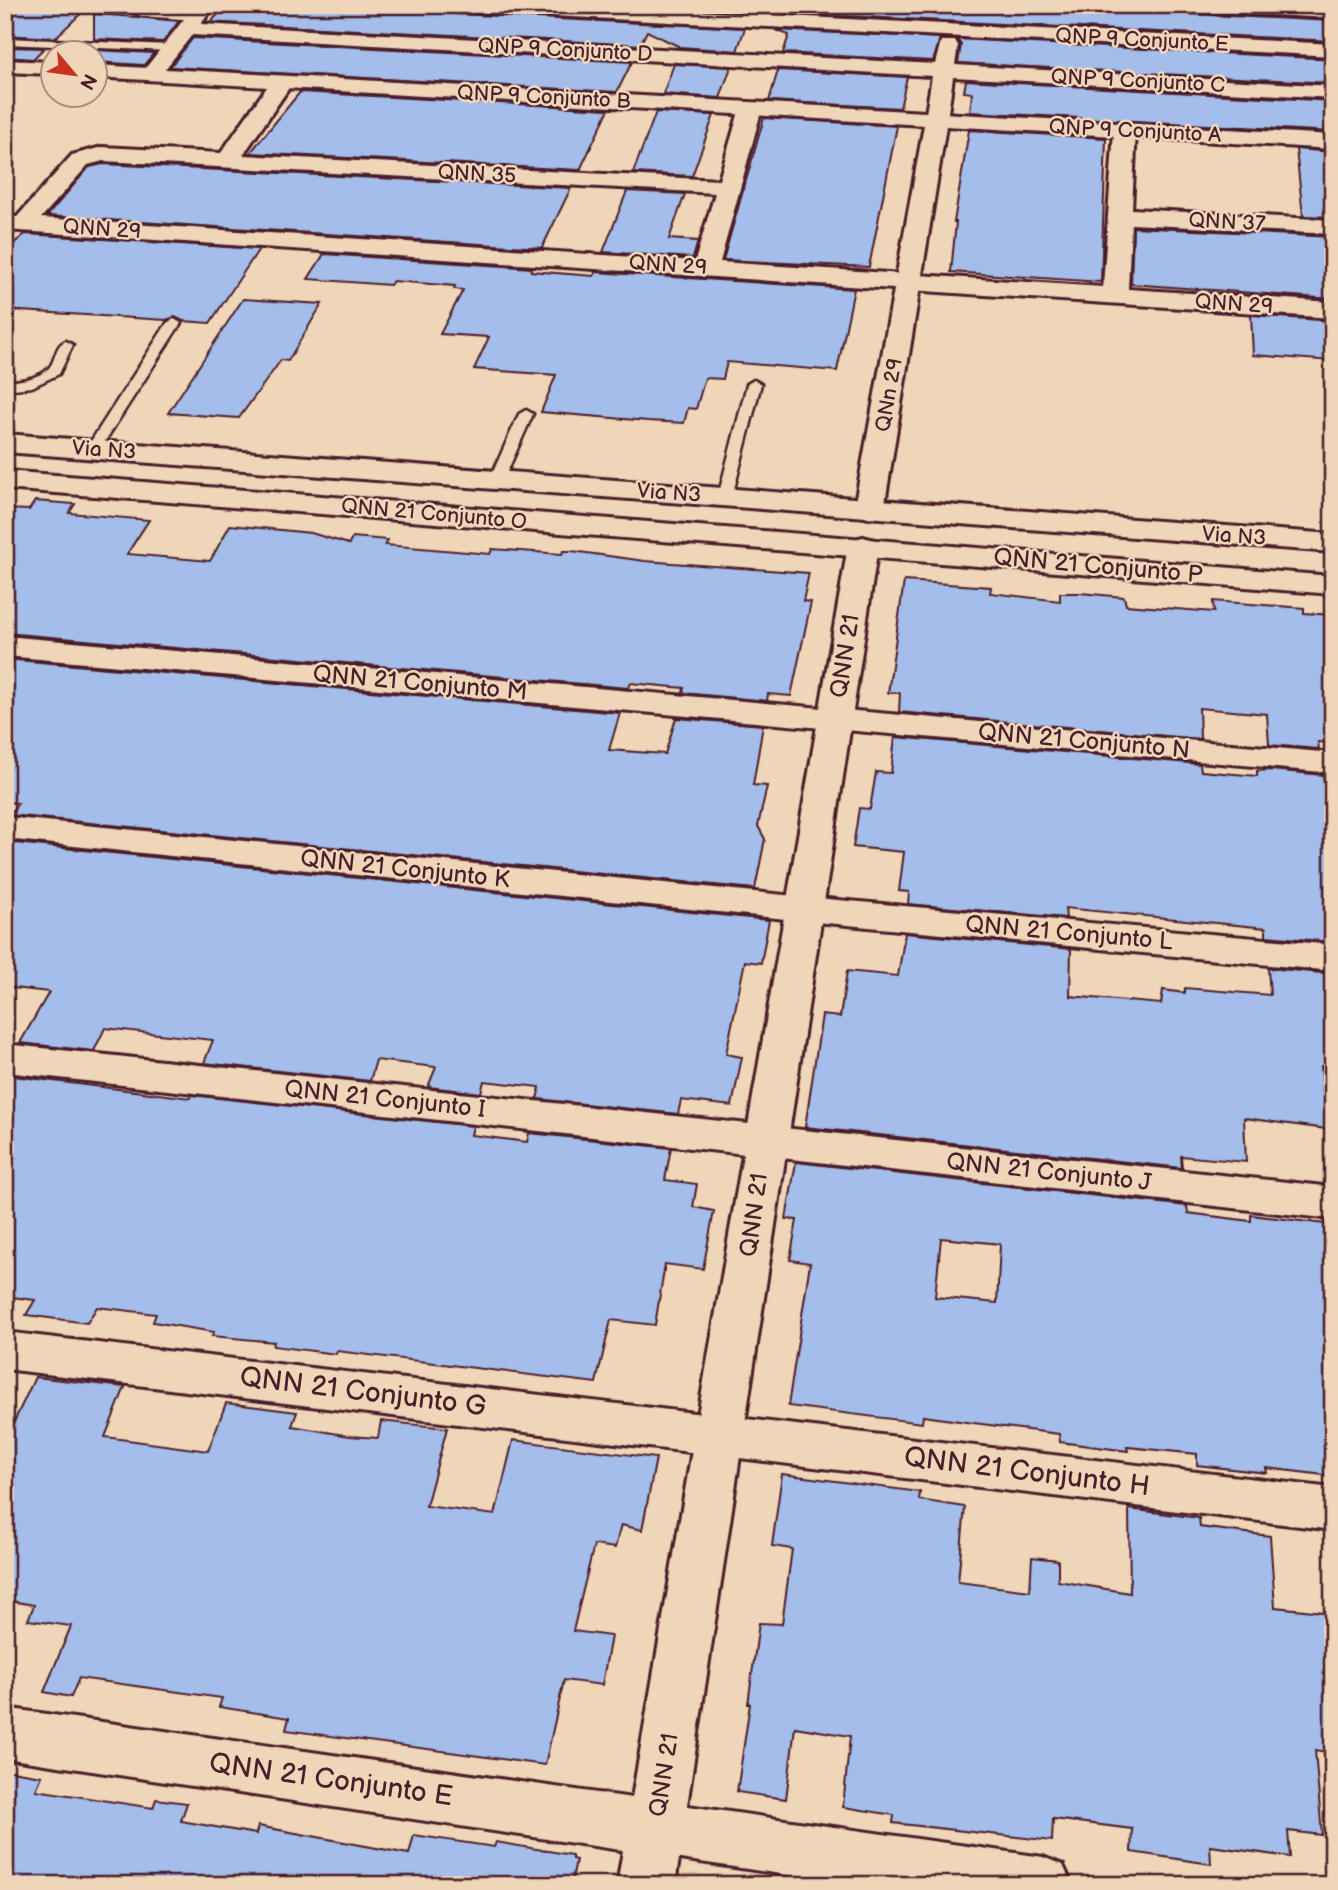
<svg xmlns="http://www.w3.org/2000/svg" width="1338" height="1890" viewBox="0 0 1338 1890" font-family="'Balsamiq Sans',sans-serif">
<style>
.building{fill:#a5bdea;stroke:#4a1f2b;stroke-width:2;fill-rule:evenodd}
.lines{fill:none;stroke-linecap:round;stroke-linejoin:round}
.service-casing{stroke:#4a1f2b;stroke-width:5}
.minor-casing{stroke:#4a1f2b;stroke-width:6}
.tertiary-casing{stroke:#4a1f2b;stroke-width:6}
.secondary-casing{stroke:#4a1f2b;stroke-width:6}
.service{fill:#f0d6b8;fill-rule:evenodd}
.minor{fill:#f0d6b8;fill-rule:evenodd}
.tertiary{fill:#f0d6b8;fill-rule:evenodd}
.secondary{fill:#f0d6b8;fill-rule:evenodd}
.labels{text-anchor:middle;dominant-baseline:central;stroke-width:5;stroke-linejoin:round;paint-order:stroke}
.far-street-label{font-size:21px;fill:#4a1f2b;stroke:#f0d6b8}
.street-label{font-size:24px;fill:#4a1f2b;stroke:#f0d6b8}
.near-street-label{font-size:28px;fill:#4a1f2b;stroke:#f0d6b8}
</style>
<rect width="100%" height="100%" fill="#f0d6b8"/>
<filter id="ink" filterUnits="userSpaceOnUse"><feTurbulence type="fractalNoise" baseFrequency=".0143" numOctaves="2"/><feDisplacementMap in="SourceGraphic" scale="14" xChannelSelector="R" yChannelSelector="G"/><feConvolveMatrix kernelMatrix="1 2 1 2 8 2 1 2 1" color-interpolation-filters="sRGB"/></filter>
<g filter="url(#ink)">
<!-- building -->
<path class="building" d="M 5,5 L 90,5 L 55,38 L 5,35 Z
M 226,5 L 443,5 L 456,14 L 745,28 L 737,51 L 680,47 L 647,31 L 640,45 L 206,22 L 212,21 Z
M 633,5 L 1145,5 L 1177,7 L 1189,14 L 1333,21 L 1333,41 Z
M 94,14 L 136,17 L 179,21 L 163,42 L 94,39 Z
M 775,30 L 941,38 L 933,61 L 783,53 L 789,35 Z
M 193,38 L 632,62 L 617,92 L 170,67 Z
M 957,39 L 1333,59 L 1333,83 L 958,63 L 961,45 Z
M 5,47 L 44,48 L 33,59 L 5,57 Z
M 94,50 L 154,53 L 144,65 L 94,62 Z
M 674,64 L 731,67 L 720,98 L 663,94 Z
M 778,70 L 907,77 L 900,108 L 769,101 Z
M 966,80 L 1333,101 L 1333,132 L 970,112 L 972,93 L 964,92 Z
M 300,92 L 609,109 L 580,170 L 250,153 Z
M 656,112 L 714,115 L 692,176 L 633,173 Z
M 764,118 L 897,126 L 869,267 L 723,260 Z
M 969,130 L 1106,138 L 1101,282 L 951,272 L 956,222 L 954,222 Z
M 1296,149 L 1333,152 L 1333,217 L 1303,216 Z
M 103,164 L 571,188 L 542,248 L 47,216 L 89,167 Z
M 627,191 L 685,194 L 669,239 L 698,241 L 693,258 L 603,252 Z
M 1133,227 L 1333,237 L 1333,299 L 1131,284 Z
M 25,234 L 259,249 L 210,323 L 183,321 L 175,317 L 166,320 L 5,310 L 5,251 Z
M 324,254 L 532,268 L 531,271 L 594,276 L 595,272 L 854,289 L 837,371 L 727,362 L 723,379 L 705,378 L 696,409 L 688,408 L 684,423 L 648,421 L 541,412 L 556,375 L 474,369 L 489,337 L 440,334 L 463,290 L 454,289 L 455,286 L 393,281 L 390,285 L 308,279 Z
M 243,299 L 322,304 L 288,361 L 281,360 L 239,418 L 168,413 Z
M 1251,315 L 1333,321 L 1333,361 L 1253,355 Z
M 35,501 L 75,504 L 69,513 L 149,520 L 127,554 L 210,561 L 230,525 L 311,533 L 349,544 L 353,537 L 388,540 L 385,545 L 490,554 L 492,549 L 562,554 L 563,551 L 572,551 L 645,561 L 809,573 L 803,601 L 811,602 L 791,696 L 768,694 L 767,701 L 683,693 L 684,688 L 630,683 L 628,688 L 5,633 L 5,509 L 29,510 Z
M 904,581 L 991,587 L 990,593 L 1060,601 L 1060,593 L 1080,593 L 1124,597 L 1126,605 L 1214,612 L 1213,601 L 1304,608 L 1304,613 L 1333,615 L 1333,743 L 1318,742 L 1319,749 L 1269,745 L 1267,714 L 1199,708 L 1200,739 L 899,712 L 900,693 L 888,693 Z
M 5,659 L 620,713 L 609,750 L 665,754 L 676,718 L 763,725 L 753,785 L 767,786 L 758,826 L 765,839 L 755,889 L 10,815 L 18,803 L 5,802 Z
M 895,737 L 1200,764 L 1201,771 L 1257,776 L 1257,771 L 1271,770 L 1323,775 L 1330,818 L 1333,818 L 1333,942 L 1266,936 L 1266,928 L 1065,908 L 1066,918 L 908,904 L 909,892 L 899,891 L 904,852 L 853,847 L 859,808 L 870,809 L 876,772 L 891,773 Z
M 5,842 L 769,920 L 761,963 L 745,961 L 726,1054 L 742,1057 L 732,1106 L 681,1100 L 678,1114 L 537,1099 L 540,1087 L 484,1081 L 481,1093 L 428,1087 L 436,1067 L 376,1060 L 370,1081 L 204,1063 L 213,1040 L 105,1028 L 94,1051 L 20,1043 L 49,992 L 5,987 Z
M 905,933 L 1071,949 L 1070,996 L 1161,1004 L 1163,990 L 1185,993 L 1185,988 L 1270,995 L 1268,968 L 1333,974 L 1333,1067 L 1321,1066 L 1327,1129 L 1244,1118 L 1246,1162 L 1181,1156 L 1182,1168 L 805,1127 L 822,1015 L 840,1017 L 847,971 L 898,976 Z
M 5,1075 L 190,1098 L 191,1095 L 473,1126 L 471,1135 L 527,1142 L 529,1133 L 671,1148 L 665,1180 L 697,1184 L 693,1207 L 714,1211 L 703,1269 L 665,1264 L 655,1325 L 611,1320 L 596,1383 L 337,1351 L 336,1354 L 273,1346 L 274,1342 L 212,1336 L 214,1332 L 153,1322 L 156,1314 L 97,1307 L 87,1323 L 26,1315 L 35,1300 L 5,1296 Z
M 796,1162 L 1187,1206 L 1188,1213 L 1251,1221 L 1251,1215 L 1333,1225 L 1333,1398 L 1329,1397 L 1333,1476 L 1266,1468 L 1267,1473 L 1197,1465 L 1197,1454 L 1127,1447 L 1128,1451 L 1060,1442 L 1059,1434 L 966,1422 L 923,1416 L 922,1423 L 788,1406 L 810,1263 L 790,1260 L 797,1220 L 786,1219 ZM 941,1238 L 1000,1244 L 997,1303 L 935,1297 Z
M 35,1377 L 125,1387 L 105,1437 L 208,1451 L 226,1403 L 297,1412 L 292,1426 L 350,1436 L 378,1438 L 381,1421 L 447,1428 L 426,1506 L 495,1515 L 513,1440 L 656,1458 L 642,1530 L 621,1525 L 615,1548 L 594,1545 L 573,1631 L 611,1636 L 602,1685 L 564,1680 L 545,1765 L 286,1730 L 289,1718 L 219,1707 L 222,1698 L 79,1678 L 71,1697 L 44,1692 L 71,1626 L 28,1620 L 34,1605 L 5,1600 L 5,1441 Z
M 782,1474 L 920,1492 L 919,1500 L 965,1507 L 958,1582 L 1030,1591 L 1032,1557 L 1058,1560 L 1058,1581 L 1130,1593 L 1129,1509 L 1199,1518 L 1200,1527 L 1270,1536 L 1275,1607 L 1333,1613 L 1333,1753 L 1315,1750 L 1322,1835 L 1288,1831 L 1290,1857 L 1210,1846 L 1211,1864 L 1131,1852 L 1132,1829 L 1053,1819 L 1052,1841 L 893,1823 L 894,1815 L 843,1807 L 850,1736 L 795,1727 L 786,1799 L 737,1792 L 750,1704 L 748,1704 L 759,1623 L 782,1624 L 792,1549 L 772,1546 Z
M 5,1770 L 42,1776 L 36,1790 L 153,1808 L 156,1799 L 187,1803 L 181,1821 L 256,1834 L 258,1826 L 409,1854 L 414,1835 L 494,1847 L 496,1842 L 572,1855 L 572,1859 L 576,1860 L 571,1885 L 5,1885 Z"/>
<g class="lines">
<defs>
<path id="service" d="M 111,5 L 195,14 L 200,17 L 195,20 L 142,16 Z
M 5,38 L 171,45 L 176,48 L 171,51 L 5,44 Z
M 174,319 L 181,323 L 100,449 L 98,452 L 88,452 L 86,449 L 167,323 Z
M 66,341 L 73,345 L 59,374 L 32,387 L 5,390 L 5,382 C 18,381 38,379 48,369 C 57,360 54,345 66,341 Z
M 754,380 L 761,384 L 732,497 L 730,500 L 720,500 L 718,497 L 747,384 Z
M 526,410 L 533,414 L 503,481 L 501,484 L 491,484 L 489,481 L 519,414 Z"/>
<path id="minor" d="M 195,5 L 209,5 L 212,9 L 201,24 L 935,64 L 941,41 L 955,41 L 958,45 L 955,65 L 1333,86 L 1333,98 L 953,77 L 947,120 L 944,125 L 928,125 L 925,120 L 932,76 L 192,35 L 158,78 L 144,78 L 140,74 L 144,70 Z
M 446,5 L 577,5 L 1333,44 L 1333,56 L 456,11 Z
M 1179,5 L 1333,6 L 1333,18 L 1189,11 Z
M 282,76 L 290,77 L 293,82 L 243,155 L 719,180 L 740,108 L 743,103 L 759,103 L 762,108 L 720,262 L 1103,287 L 1114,130 L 1117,125 L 1133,125 L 1136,130 L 1132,209 L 1333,220 L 1333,234 L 1131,224 L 1128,289 L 1333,302 L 1333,318 L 5,230 L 5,216 L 17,217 L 72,155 L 102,147 L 221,153 L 274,77 ZM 103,161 L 715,193 L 695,261 L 41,218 L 88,165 Z
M 5,636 L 1333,753 L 1333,773 L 5,656 Z
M 5,817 L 805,897 L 1333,945 L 1333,971 L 805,921 L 5,839 Z
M 5,1044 L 1333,1187 L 1333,1219 L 5,1072 Z
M 5,1332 L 1333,1488 L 1333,1530 L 5,1369 Z
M 5,1708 L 1043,1857 L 1063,1865 L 1072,1885 L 854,1885 L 5,1758 Z"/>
<path id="tertiary" d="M 5,60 L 52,62 L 52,74 L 5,72 Z
M 94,65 L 1333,135 L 1333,149 L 946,126 L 884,509 L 880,515 L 869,518 L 858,515 L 854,509 L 924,125 L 94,77 Z
M 863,537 L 874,540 L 878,546 L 675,1885 L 617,1885 L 848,546 L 852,540 Z"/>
<path id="secondary" d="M 5,434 L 1333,534 L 1333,552 L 5,452 Z
M 5,471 L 1333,576 L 1333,594 L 5,489 Z"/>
</defs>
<!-- service casing -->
<use href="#service" class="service-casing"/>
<!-- minor casing -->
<use href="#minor" class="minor-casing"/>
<!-- tertiary casing -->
<use href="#tertiary" class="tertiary-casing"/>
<!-- secondary casing -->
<use href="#secondary" class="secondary-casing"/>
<!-- service -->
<use href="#service" class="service"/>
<!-- minor -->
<use href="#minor" class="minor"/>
<!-- tertiary -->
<use href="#tertiary" class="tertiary"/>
<!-- secondary -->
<use href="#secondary" class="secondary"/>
</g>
</g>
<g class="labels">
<!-- far-street labels -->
<g class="far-street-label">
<text transform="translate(1142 40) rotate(3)">QNP 9 Conjunto E</text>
<text transform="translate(565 50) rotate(3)">QNP 9 Conjunto D</text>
<text transform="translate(1138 81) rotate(3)">QNP 9 Conjunto C</text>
<text transform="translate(544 97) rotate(3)">QNP 9 Conjunto B</text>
<text transform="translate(1135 131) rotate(3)">QNP 9 Conjunto A</text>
<text transform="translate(477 174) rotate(3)">QNN 35</text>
<text transform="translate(1227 222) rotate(3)">QNN 37</text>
<text transform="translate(102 229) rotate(4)">QNN 29</text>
<text transform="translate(668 265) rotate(4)">QNN 29</text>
<text transform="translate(1234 304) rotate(4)">QNN 29</text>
<text transform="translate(889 395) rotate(-80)">QNn 29</text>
<text transform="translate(104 450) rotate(4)">Via N3</text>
<text transform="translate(669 493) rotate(4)">Via N3</text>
<text transform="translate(434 514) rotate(5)">QNN 21 Conjunto O</text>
<text transform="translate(1234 536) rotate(4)">Via N3</text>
</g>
<!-- street labels -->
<g class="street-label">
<text transform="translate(1098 566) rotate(5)">QNN 21 Conjunto P</text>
<text transform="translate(845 656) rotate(-81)">QNN 21</text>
<text transform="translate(420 683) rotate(5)">QNN 21 Conjunto M</text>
<text transform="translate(1084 741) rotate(5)">QNN 21 Conjunto N</text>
<text transform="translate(405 869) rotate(6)">QNN 21 Conjunto K</text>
<text transform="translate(1069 933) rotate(5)">QNN 21 Conjunto L</text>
<text transform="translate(385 1099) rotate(6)">QNN 21 Conjunto I</text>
<text transform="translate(1049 1172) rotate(6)">QNN 21 Conjunto J</text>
<text transform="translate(754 1215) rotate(-82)">QNN 21</text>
<text transform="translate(664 1775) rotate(-81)">QNN 21</text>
</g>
<!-- near-street labels -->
<g class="near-street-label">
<text transform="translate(363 1392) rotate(7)">QNN 21 Conjunto G</text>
<text transform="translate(1027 1472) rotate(7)">QNN 21 Conjunto H</text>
<text transform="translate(331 1780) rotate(8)">QNN 21 Conjunto E</text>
</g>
</g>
<!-- margin -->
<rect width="1338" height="1890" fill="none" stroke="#f0d6b8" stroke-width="28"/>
<rect x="14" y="14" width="1310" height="1862" fill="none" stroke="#4a1f2b" stroke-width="2.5" filter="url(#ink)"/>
<!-- north arrow -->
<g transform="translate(74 74) rotate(119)"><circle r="33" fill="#f0d6b8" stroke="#ae8d80" stroke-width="2"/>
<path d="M0-5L12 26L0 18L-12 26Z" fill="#c8321e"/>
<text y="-10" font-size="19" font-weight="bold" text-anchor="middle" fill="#4a1f2b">N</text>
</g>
</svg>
